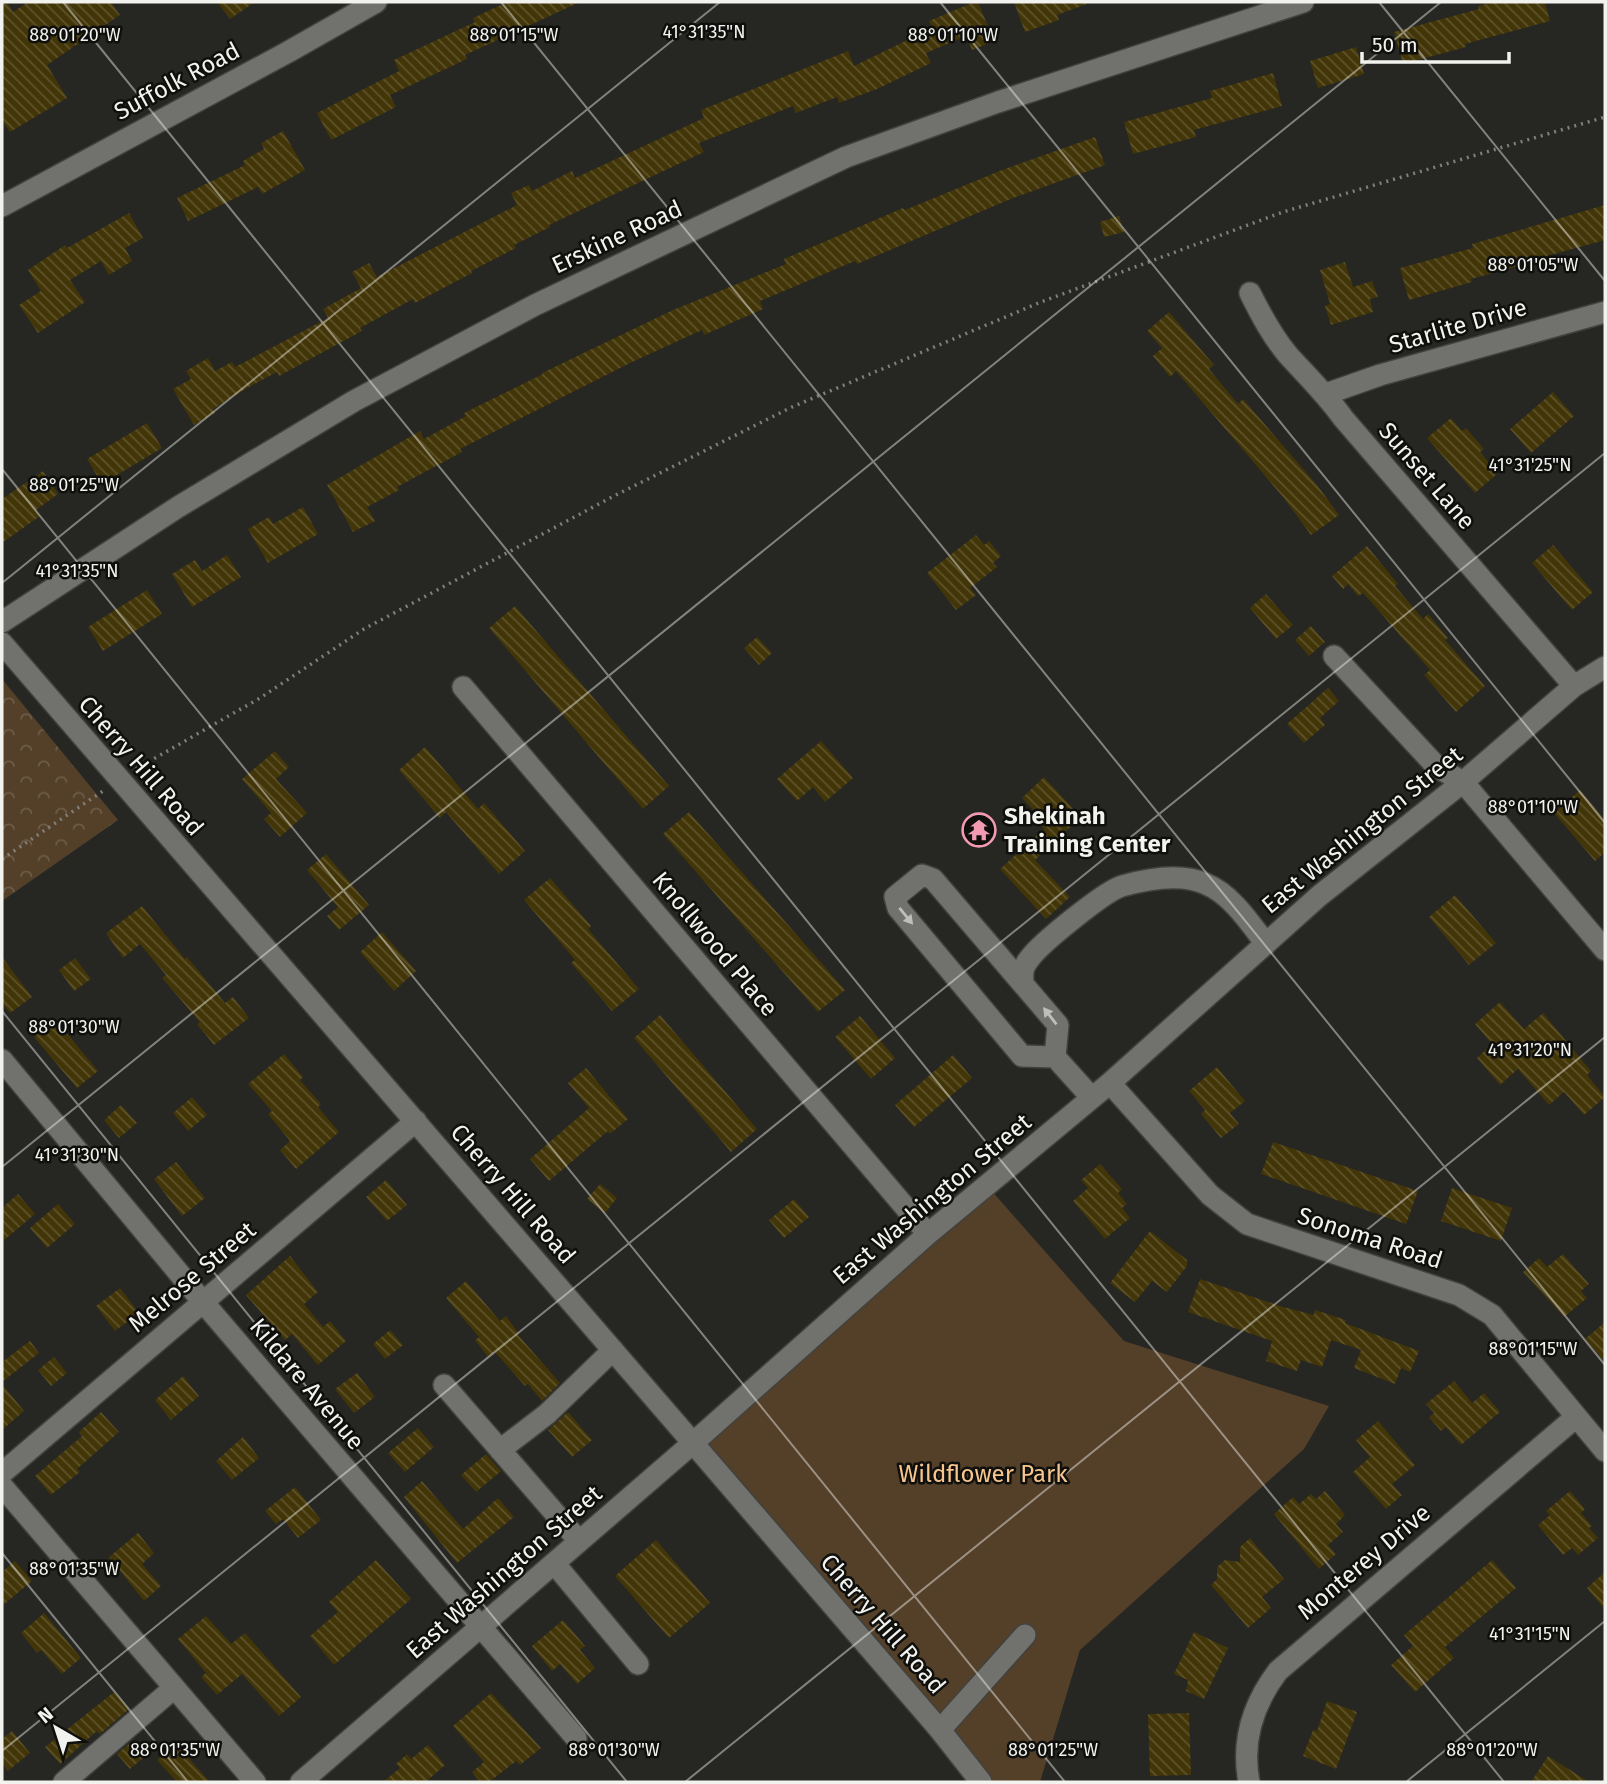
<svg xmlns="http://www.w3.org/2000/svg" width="1607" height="1784" viewBox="0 0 1607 1784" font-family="'Fira Sans',sans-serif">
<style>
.forest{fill:url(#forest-crowns)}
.park{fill:#544029}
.building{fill:url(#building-back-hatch)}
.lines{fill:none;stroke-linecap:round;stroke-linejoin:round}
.minor-casing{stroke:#41413e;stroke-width:24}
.path{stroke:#7f7f7c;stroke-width:3.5;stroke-dasharray:2 5;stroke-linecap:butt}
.minor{stroke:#71726d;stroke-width:21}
.oneway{fill:#bebfbb}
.ticks{fill:none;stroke:#f2f2ef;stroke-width:2;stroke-opacity:0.45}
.labels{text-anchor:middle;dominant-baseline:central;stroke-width:5;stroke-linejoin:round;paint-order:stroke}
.street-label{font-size:24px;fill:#f2f2ef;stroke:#0f0f0d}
.poi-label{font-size:24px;font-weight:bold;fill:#f2f2ef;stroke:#0f0f0d;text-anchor:start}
.park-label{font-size:24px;fill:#f8c68d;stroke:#0f0f0d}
.ticks-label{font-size:18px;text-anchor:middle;fill:#f2f2ef;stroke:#0f0f0d;stroke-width:5;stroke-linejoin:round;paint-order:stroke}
</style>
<defs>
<pattern id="forest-crowns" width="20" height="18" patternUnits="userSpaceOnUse" patternTransform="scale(1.75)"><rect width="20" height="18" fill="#544029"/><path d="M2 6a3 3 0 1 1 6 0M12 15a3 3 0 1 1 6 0" fill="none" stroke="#6d5c48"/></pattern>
<pattern id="building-back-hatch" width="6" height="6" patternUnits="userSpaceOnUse" patternTransform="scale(1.75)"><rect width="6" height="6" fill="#423507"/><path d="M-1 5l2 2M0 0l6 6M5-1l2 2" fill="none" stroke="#5e532b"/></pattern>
</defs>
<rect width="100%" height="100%" fill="#262622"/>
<!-- forest -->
<path class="forest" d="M 2,679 L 118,820 L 2,901 Z"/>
<!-- park -->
<path class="park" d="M 991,1190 L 1124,1341 L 1329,1406 L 1304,1449 L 1080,1650 L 1040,1782 L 989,1782 L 701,1442 Z"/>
<!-- building -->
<path class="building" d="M 2,2 L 7,2 L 13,12 L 28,2 L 111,2 L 120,15 L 47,65 L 67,98 L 10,132 L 2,120 Z
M 217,2 L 255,2 L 230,19 Z
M 507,2 L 580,2 L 465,55 L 467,59 L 390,95 L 396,107 L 331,140 L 317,113 L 399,71 L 394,60 L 475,22 L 473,18 Z
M 974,2 L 978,2 L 994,41 L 972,50 L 966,36 L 926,53 L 931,63 L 877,89 L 839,103 L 837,97 L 796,113 L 793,106 L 699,143 L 704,152 L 549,225 L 550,227 L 514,245 L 516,248 L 471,271 L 472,273 L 415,303 L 413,299 L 360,328 L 362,331 L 279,376 L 277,372 L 247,388 L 213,409 L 215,413 L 194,425 L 173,389 L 191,379 L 186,371 L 208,358 L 215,371 L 232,362 L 235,367 L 328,318 L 323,309 L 361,288 L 352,272 L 369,263 L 377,277 L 517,205 L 511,193 L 529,185 L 532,191 L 572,171 L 575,178 L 704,118 L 701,110 L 848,51 L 854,66 L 932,28 L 929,21 Z
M 1014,2 L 1087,2 L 1087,4 L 1057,15 L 1059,20 L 1025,32 Z
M 1494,2 L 1545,2 L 1550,21 L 1465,44 L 1466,47 L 1403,64 L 1394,32 L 1479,9 L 1478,6 Z
M 1356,47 L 1364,74 L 1318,88 L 1310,61 Z
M 1273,73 L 1282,106 L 1194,130 L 1196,137 L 1133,154 L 1124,122 L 1212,98 L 1210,91 Z
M 283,131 L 305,170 L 262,194 L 258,187 L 188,221 L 177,198 L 245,165 L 243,161 L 264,149 L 261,143 Z
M 1095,137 L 1105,165 L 1013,198 L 857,264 L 855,261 L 760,301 L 763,309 L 704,335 L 702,330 L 632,362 L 460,449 L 462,452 L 397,487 L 399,490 L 367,507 L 375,521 L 353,532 L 327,485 L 420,431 L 424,439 L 466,416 L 464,413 L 543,374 L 542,373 L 673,310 L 786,264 L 784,259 L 903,208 L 905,210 L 1002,170 Z
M 1605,205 L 1605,240 L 1543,257 L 1544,259 L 1471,279 L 1472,282 L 1409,300 L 1400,268 L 1473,248 L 1472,244 Z
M 129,213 L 143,238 L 125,248 L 132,261 L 109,275 L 101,261 L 70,280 L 85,302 L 38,333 L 19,305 L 41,291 L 28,270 L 65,245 L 67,248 Z
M 1119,216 L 1124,232 L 1104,237 L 1100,222 Z
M 1345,262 L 1353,287 L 1372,281 L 1378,297 L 1370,299 L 1373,312 L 1331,325 L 1325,306 L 1330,304 L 1320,270 Z
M 1169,312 L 1214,365 L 1209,369 L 1238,404 L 1243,399 L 1317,485 L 1339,515 L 1311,535 L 1283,497 L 1176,371 L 1170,377 L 1153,356 L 1162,348 L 1147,331 Z
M 1553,392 L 1574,416 L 1531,453 L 1510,429 Z
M 1451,418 L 1462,431 L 1466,428 L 1484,449 L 1480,452 L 1498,473 L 1475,493 L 1427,438 Z
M 147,423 L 162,448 L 102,484 L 87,459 Z
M 43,471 L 58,494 L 36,510 L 40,516 L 2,543 L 2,499 Z
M 303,507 L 318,534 L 268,563 L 248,529 L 269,517 L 273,524 Z
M 976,535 L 984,545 L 989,541 L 1001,556 L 993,563 L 997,567 L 970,588 L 976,595 L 956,610 L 927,573 Z
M 1553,545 L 1593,592 L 1572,610 L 1532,563 Z
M 1367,546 L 1398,584 L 1395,586 L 1423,619 L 1428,614 L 1448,638 L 1445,640 L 1485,686 L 1456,712 L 1424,675 L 1430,670 L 1373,604 L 1363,593 L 1358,596 L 1348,584 L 1343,589 L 1332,576 Z
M 227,555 L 241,577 L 192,607 L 172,574 L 195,560 L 202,571 Z
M 147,590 L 162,614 L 103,651 L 88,627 Z
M 1266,594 L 1293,625 L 1276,639 L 1250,608 Z
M 515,606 L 669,786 L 643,809 L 489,628 Z
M 1311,626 L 1325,642 L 1309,656 L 1295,640 Z
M 757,637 L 772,653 L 759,665 L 744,648 Z
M 1328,688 L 1339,701 L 1320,718 L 1325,725 L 1304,743 L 1287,724 Z
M 821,741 L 853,778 L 825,802 L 813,787 L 797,801 L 777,779 Z
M 425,747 L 478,809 L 484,803 L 525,851 L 499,874 L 446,812 L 440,818 L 399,770 Z
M 275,751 L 289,767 L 276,779 L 307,813 L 280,837 L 264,819 L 271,813 L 242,779 Z
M 1044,777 L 1081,817 L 1035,860 L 1070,897 L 1046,919 L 1000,869 L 1044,829 L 1032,816 L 1036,813 L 1022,798 Z
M 1580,790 L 1605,820 L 1605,852 L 1595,861 L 1554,813 Z
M 689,812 L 845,990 L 818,1012 L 663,834 Z
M 326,854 L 369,905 L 339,930 L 327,916 L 338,907 L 307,870 Z
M 550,878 L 591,926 L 588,929 L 639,989 L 612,1011 L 571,963 L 575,960 L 524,900 Z
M 1455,895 L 1496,943 L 1469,965 L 1429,917 Z
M 142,906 L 185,959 L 187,957 L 225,1003 L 233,997 L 249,1018 L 214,1045 L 197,1024 L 200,1022 L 162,978 L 166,975 L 140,944 L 123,958 L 106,933 Z
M 382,932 L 416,971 L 394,991 L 360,952 Z
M 2,957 L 32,997 L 10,1013 L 2,1003 Z
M 75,958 L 91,979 L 74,991 L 59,970 Z
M 1500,1002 L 1524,1029 L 1543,1013 L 1591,1071 L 1587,1075 L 1605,1097 L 1584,1115 L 1564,1092 L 1549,1105 L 1518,1069 L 1500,1085 L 1477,1058 L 1492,1044 L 1475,1024 Z
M 660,1015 L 757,1129 L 731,1152 L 634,1038 Z
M 860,1016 L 895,1058 L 871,1079 L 835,1037 Z
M 55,1019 L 98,1071 L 77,1088 L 34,1037 Z
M 284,1054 L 303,1077 L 300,1080 L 321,1104 L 318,1107 L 339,1132 L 296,1169 L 280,1150 L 290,1141 L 268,1114 L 272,1111 L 248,1084 Z
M 953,1055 L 972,1078 L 914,1127 L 895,1105 Z
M 1217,1067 L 1245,1101 L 1230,1113 L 1239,1124 L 1221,1138 L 1201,1114 L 1205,1110 L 1189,1091 Z
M 586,1068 L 628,1119 L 610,1134 L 608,1131 L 549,1181 L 530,1159 L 589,1108 L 568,1083 Z
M 192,1097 L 207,1115 L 188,1131 L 173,1113 Z
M 121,1105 L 137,1123 L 119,1138 L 104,1120 Z
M 1273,1142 L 1418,1191 L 1406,1224 L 1261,1174 Z
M 176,1162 L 205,1198 L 182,1216 L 154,1179 Z
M 1100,1164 L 1122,1189 L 1118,1193 L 1127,1204 L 1122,1208 L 1130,1218 L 1105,1239 L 1073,1201 L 1088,1188 L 1081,1180 Z
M 386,1180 L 407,1205 L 387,1221 L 366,1197 Z
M 600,1184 L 617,1198 L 605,1213 L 587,1199 Z
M 1452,1188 L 1512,1208 L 1501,1241 L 1441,1221 Z
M 18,1194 L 35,1214 L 2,1242 L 2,1208 Z
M 794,1199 L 809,1217 L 784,1238 L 769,1220 Z
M 58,1204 L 75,1224 L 47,1248 L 30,1228 Z
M 1150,1231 L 1187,1260 L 1187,1266 L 1167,1292 L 1152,1281 L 1135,1302 L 1110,1283 Z
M 1563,1254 L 1589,1284 L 1581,1291 L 1587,1298 L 1564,1317 L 1523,1272 L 1539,1258 L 1547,1267 Z
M 290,1256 L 318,1292 L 304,1304 L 323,1327 L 330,1321 L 346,1341 L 318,1365 L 292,1334 L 285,1340 L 246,1295 Z
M 1200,1279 L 1283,1307 L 1314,1315 L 1315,1310 L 1346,1320 L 1345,1323 L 1419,1351 L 1410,1372 L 1401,1368 L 1395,1384 L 1354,1368 L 1361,1350 L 1331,1340 L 1322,1367 L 1301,1360 L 1297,1371 L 1266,1361 L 1272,1341 L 1188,1312 Z
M 466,1281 L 500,1321 L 506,1316 L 519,1334 L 518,1335 L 560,1383 L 542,1401 L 528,1384 L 525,1386 L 495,1352 L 488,1357 L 475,1340 L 479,1337 L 446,1298 Z
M 120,1288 L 139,1313 L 115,1331 L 96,1306 Z
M 1605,1322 L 1605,1362 L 1585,1339 Z
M 390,1330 L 403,1345 L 385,1359 L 373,1344 Z
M 30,1341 L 39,1353 L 2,1382 L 2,1362 Z
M 54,1357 L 67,1373 L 51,1386 L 38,1370 Z
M 357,1373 L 375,1397 L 354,1413 L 335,1389 Z
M 183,1376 L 199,1396 L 171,1420 L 155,1400 Z
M 1454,1381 L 1472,1403 L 1484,1393 L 1500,1412 L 1461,1445 L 1446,1427 L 1441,1431 L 1429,1417 L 1434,1413 L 1426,1404 Z
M 2,1384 L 24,1411 L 2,1430 Z
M 101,1412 L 119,1432 L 77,1469 L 80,1472 L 51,1495 L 35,1476 L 82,1436 L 79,1432 Z
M 568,1412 L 592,1440 L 572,1457 L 548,1430 Z
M 1378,1421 L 1415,1465 L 1392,1484 L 1402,1495 L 1386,1509 L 1353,1472 L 1370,1457 L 1356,1440 Z
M 418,1428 L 434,1447 L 405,1472 L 388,1453 Z
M 243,1437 L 259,1458 L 232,1480 L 216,1461 Z
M 486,1454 L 501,1471 L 476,1492 L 461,1475 Z
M 422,1481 L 463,1529 L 498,1498 L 514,1517 L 457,1563 L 404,1497 Z
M 295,1487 L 321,1520 L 298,1538 L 283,1519 L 276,1524 L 265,1511 Z
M 1325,1491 L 1345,1515 L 1336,1524 L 1343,1532 L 1328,1545 L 1336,1554 L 1319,1569 L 1274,1514 L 1293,1497 L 1299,1504 L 1311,1494 L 1316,1499 Z
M 1570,1491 L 1585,1509 L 1581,1513 L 1592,1526 L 1589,1528 L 1598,1538 L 1578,1555 L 1572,1548 L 1563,1555 L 1538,1525 L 1550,1515 L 1546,1511 Z
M 138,1533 L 154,1553 L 142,1564 L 161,1586 L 144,1601 L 109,1557 Z
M 1250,1538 L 1284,1579 L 1262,1597 L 1271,1608 L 1248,1628 L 1211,1585 L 1217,1579 L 1217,1567 L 1225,1560 L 1240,1562 L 1240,1547 Z
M 656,1540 L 710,1603 L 669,1638 L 615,1576 Z
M 376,1560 L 411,1599 L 334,1665 L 310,1636 L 338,1612 L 329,1602 Z
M 1492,1560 L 1516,1588 L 1445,1647 L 1454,1658 L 1415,1692 L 1391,1665 L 1413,1646 L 1404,1635 Z
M 15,1561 L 32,1581 L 2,1606 L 2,1572 Z
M 1605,1572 L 1605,1610 L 1587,1588 Z
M 44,1613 L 81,1658 L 62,1674 L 41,1650 L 37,1653 L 21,1633 Z
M 206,1616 L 231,1644 L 245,1633 L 301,1697 L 279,1716 L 242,1674 L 217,1695 L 201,1677 L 206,1673 L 178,1639 Z
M 563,1620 L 585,1646 L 580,1650 L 595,1668 L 577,1684 L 560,1664 L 552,1671 L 532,1646 Z
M 1194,1632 L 1228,1648 L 1204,1699 L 1186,1691 L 1188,1680 L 1174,1674 Z
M 114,1692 L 129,1709 L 100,1734 L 97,1731 L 60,1764 L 45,1747 Z
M 491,1693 L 541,1748 L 520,1765 L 516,1761 L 489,1782 L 480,1782 L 472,1772 L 484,1762 L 453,1726 Z
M 1327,1701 L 1357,1712 L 1336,1769 L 1303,1756 L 1313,1730 L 1317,1731 Z
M 1189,1713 L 1191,1775 L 1150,1776 L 1148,1714 Z
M 12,1731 L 30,1753 L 8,1771 L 2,1763 L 2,1739 Z
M 130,1743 L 143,1758 L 130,1769 L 117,1754 Z
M 176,1744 L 210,1782 L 177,1782 L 157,1760 Z
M 428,1745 L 445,1765 L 428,1780 L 430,1782 L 383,1782 L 400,1768 L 396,1764 L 407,1754 L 411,1759 Z
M 1548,1756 L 1589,1782 L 1531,1782 Z"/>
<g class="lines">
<defs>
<path id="minor" d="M 2,206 L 288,52 L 376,2
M 1250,293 C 1261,315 1272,336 1288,355 C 1307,376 1326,394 1343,418 L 1574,686
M 1326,394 L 1380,375 L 1605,312
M 2,622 L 178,507 L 354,401 L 535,305 L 846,157 L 998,102 L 1303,2
M 2,643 L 693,1443 L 940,1730 L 981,1782
M 1334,656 L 1437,767 L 1463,782 L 1605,950
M 463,687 L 928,1234
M 1023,982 C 1022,972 1023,966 1030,958 C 1041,943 1105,891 1122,886 C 1147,879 1182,873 1206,884 C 1231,894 1250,923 1266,944
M 1055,1057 L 1022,1056 L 898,908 L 895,897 L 922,875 L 933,879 L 1058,1025 L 1055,1057 L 1092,1098
M 2,1060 L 203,1302 L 576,1738
M 1110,1083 L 1210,1195 L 1247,1224 L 1459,1295 L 1492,1315 L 1605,1451
M 444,1385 L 579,1541
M 500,1450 L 547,1414 L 613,1350
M 2,1473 L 416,1121
M 2,1486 L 255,1782
M 554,1563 L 638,1664
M 940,1730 L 1025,1635
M 64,1782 L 174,1688
M 301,1782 L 693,1443 L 928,1234 L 1110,1083 L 1319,896 L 1463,782 L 1574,686 L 1605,667
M 1249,1782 C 1241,1740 1253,1704 1278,1671 L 1576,1417"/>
</defs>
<!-- minor casing -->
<use href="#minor" class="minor-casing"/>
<!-- path -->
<path class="path" d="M 136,769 L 260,698 L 364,629 L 612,497 L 792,407 L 1041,302 L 1283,212 L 1605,117
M 2,859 L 103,791"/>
<!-- minor -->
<use href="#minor" class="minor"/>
</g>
<!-- one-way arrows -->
<defs><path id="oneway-solid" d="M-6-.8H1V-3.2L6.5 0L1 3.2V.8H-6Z" transform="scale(1.75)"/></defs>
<g class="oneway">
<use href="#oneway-solid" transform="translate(906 916) rotate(51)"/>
<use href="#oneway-solid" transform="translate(1050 1016) rotate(-128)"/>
</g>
<!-- ticks -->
<path class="ticks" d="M 63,2 L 1504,1782M 501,2 L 1605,1365M 940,2 L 1605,823M 1379,2 L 1605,281M 2,469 L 1065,1782M 2,583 L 720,2M 2,1011 L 627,1782M 2,1167 L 1441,2M 2,1553 L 188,1782M 2,1751 L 1605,453M 685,1782 L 1605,1037M 1406,1782 L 1605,1621"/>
<!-- icons -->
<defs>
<symbol id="temple-ring" viewBox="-11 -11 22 22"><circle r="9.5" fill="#0f0f0d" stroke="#f19ab2" stroke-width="1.5"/><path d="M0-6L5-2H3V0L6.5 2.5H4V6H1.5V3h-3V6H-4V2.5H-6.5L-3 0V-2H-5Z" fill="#f19ab2"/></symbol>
</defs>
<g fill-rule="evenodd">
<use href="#temple-ring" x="960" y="811" width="38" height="38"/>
</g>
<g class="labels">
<!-- street labels -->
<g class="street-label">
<text transform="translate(177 81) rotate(-28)">Suffolk Road</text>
<text transform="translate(617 237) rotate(-25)">Erskine Road</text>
<text transform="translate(1458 326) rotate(-16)">Starlite Drive</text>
<text transform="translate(1427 476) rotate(49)">Sunset Lane</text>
<text transform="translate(141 766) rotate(49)">Cherry Hill Road</text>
<text transform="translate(1362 830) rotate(-39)">East Washington Street</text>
<text transform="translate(715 944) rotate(50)">Knollwood Place</text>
<text transform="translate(513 1194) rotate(49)">Cherry Hill Road</text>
<text transform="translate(932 1199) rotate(-40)">East Washington Street</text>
<text transform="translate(1370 1238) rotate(18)">Sonoma Road</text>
<text transform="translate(192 1277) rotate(-40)">Melrose Street</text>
<text transform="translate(307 1384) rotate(50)">Kildare Avenue</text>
<text transform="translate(1364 1562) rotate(-40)">Monterey Drive</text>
<text transform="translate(504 1572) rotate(-41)">East Washington Street</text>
<text transform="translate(883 1624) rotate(49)">Cherry Hill Road</text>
</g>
<!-- poi labels -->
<g class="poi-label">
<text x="1004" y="816">Shekinah<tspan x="1004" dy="28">Training Center</tspan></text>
</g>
<!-- park labels -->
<g class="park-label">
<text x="983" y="1474">Wildflower Park</text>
</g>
</g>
<g class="ticks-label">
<text x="704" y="38">41°31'35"N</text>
<text x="75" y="41">88°01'20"W</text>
<text x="514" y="41">88°01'15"W</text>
<text x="953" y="41">88°01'10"W</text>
<text x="1533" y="271">88°01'05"W</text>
<text x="1530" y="471">41°31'25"N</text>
<text x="74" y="491">88°01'25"W</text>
<text x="77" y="577">41°31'35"N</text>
<text x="1533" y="813">88°01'10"W</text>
<text x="74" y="1033">88°01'30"W</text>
<text x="1530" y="1056">41°31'20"N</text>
<text x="77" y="1161">41°31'30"N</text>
<text x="1533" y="1355">88°01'15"W</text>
<text x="74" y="1575">88°01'35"W</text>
<text x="1530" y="1640">41°31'15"N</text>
<text x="175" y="1756">88°01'35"W</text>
<text x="614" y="1756">88°01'30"W</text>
<text x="1053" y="1756">88°01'25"W</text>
<text x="1492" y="1756">88°01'20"W</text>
</g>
<!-- border -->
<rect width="1607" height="1784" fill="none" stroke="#f2f2ef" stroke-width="7"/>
<!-- north arrow -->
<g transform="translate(56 1728) rotate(321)" stroke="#0f0f0d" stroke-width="5" paint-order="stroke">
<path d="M0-5L12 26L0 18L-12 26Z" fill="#f2f2ef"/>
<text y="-10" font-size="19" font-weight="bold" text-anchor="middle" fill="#f2f2ef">N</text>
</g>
<!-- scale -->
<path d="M1362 52v10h147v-10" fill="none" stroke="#f2f2ef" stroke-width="3.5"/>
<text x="1372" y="52" font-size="21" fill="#f2f2ef" stroke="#0f0f0d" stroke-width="5" paint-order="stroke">50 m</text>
</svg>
